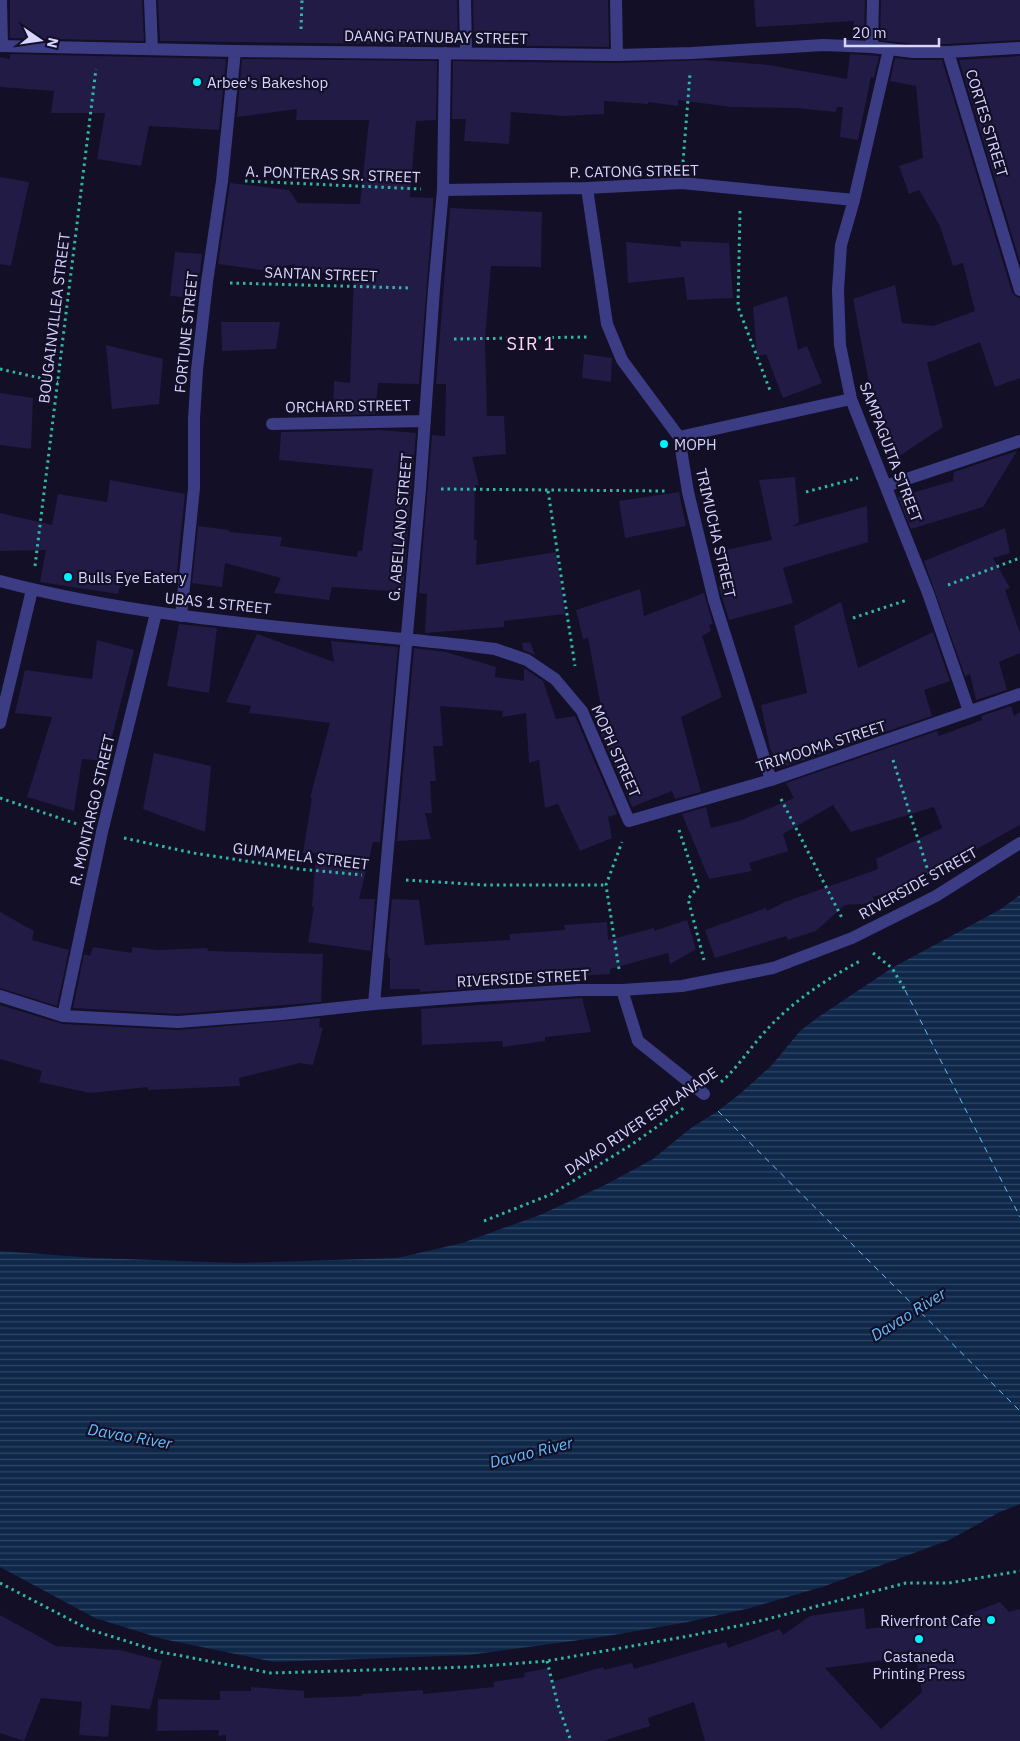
<svg xmlns="http://www.w3.org/2000/svg" width="1020" height="1741" viewBox="0 0 1020 1741" font-family="'IBM Plex Sans',sans-serif">
<style>
.water{fill:url(#water-rules)}
.lines{fill:none;stroke-linecap:round;stroke-linejoin:round}
.ferry{stroke:#63befd;stroke-width:1;stroke-dasharray:6 5;stroke-linecap:butt}
.building{fill:#221b46;fill-rule:evenodd}
.path{stroke:#30b7a7;stroke-width:3;stroke-dasharray:2.5 4;stroke-linecap:butt}
.lane{stroke:#3b3c84;stroke-width:12}
.street{stroke:#3b3c84;stroke-width:12}
.poi-dot{fill:#03f1fc;stroke:#120f26;stroke-width:2}
.labels{text-anchor:middle;dominant-baseline:central;stroke-width:4.5;stroke-linejoin:round;paint-order:stroke}
.street-label{font-size:15px;fill:#d7d4ff;stroke:#120f26}
.poi-label{font-size:15px;fill:#d7d4ff;stroke:#120f26;text-anchor:start}
.water-label{font-size:16px;font-style:italic;fill:#63befd;stroke:#120f26}
.quarter-label{font-size:18px;letter-spacing:1px;fill:#ffd6f2;stroke:#120f26}
</style>
<defs>
<pattern id="water-rules" width="6" height="5" patternUnits="userSpaceOnUse" patternTransform="scale(1.25)"><rect width="6" height="5" fill="#0f284a"/><path d="M0 2.5h6" fill="none" stroke="#314665"/></pattern>
</defs>
<rect width="100%" height="100%" fill="#120f26"/>
<!-- water -->
<path class="water" d="M 1020,895 L 1020,1504 L 1000,1512 L 949,1540 L 825,1586 L 750,1608 L 688,1622 L 602,1637 L 469,1655 L 274,1662 L 163,1639 L 95,1618 L 0,1567 L 0,1251 L 95,1258 L 239,1263 L 397,1258 L 462,1243 L 540,1215 L 607,1184 L 653,1159 L 691,1128 L 718,1111 L 741,1093 L 772,1065 L 800,1031 L 817,1018 L 892,968 L 1001,909 Z"/>
<g class="lines">
<!-- ferry -->
<path class="ferry" d="M 905,990 L 1020,1217
M 718,1111 L 1020,1411"/>
</g>
<!-- building -->
<path class="building" d="M 10,0 L 142,0 L 144,41 L 10,38 Z
M 158,0 L 457,0 L 458,45 L 160,41 Z
M 473,0 L 608,0 L 609,47 L 474,45 Z
M 754,0 L 865,0 L 864,39 L 852,38 L 854,21 L 756,27 Z
M 881,0 L 1020,0 L 1020,40 L 948,44 L 913,44 L 880,40 Z
M 10,54 L 226,59 L 219,130 L 149,126 L 141,166 L 97,159 L 105,113 L 51,113 L 54,91 L 0,87 L 0,57 L 10,59 Z
M 850,54 L 879,56 L 874,78 L 871,77 L 858,140 L 840,137 L 843,107 L 837,107 L 836,112 L 796,108 L 731,107 L 678,100 L 678,106 L 648,102 L 648,104 L 604,101 L 604,114 L 565,116 L 511,112 L 509,144 L 464,141 L 466,119 L 452,119 L 453,61 L 617,63 L 705,60 L 769,65 L 847,79 Z
M 1020,56 L 1020,262 L 959,60 Z
M 895,58 L 913,60 L 942,60 L 1012,292 L 1015,296 L 1020,298 L 1020,378 L 995,387 L 980,342 L 927,363 L 943,427 L 892,461 L 879,435 L 853,299 L 895,285 L 902,323 L 933,326 L 975,311 L 963,263 L 953,266 L 940,226 L 919,190 L 909,194 L 899,166 L 923,158 L 916,86 L 890,81 Z
M 242,59 L 437,61 L 436,120 L 416,121 L 410,197 L 433,198 L 433,207 L 419,384 L 378,383 L 375,414 L 333,415 L 334,381 L 350,383 L 354,273 L 294,273 L 295,264 L 262,270 L 218,264 L 230,183 L 289,190 L 298,203 L 360,204 L 369,120 L 296,120 L 297,109 L 237,117 Z
M 0,177 L 29,182 L 11,266 L 0,264 Z
M 450,208 L 542,212 L 541,267 L 491,266 L 485,340 L 487,416 L 504,416 L 506,454 L 472,457 L 479,485 L 475,485 L 474,540 L 477,540 L 476,565 L 556,552 L 565,614 L 504,621 L 504,627 L 425,633 L 427,594 L 419,593 L 432,435 L 445,436 L 446,384 L 436,384 Z
M 680,241 L 729,243 L 733,298 L 687,300 L 684,277 L 628,283 L 626,242 L 681,247 Z
M 175,252 L 202,254 L 197,298 L 170,296 Z
M 787,296 L 798,350 L 807,346 L 822,383 L 783,398 L 766,354 L 757,356 L 753,307 Z
M 221,322 L 280,322 L 276,349 L 222,351 Z
M 106,345 L 163,359 L 159,404 L 112,409 Z
M 584,354 L 612,358 L 611,382 L 582,378 Z
M 0,393 L 33,398 L 31,449 L 0,445 Z
M 380,430 L 416,433 L 403,592 L 332,587 L 329,600 L 274,593 L 281,578 L 225,563 L 222,587 L 192,583 L 198,526 L 229,530 L 229,532 L 282,537 L 280,546 L 357,557 L 358,551 L 362,551 L 373,469 L 279,460 L 281,432 Z
M 1017,451 L 983,507 L 911,529 L 898,497 L 953,481 L 954,472 Z
M 795,477 L 799,522 L 792,527 L 867,506 L 868,542 L 783,568 L 793,603 L 729,620 L 719,587 L 728,583 L 721,551 L 772,540 L 759,480 Z
M 110,480 L 185,494 L 176,581 L 123,574 L 118,594 L 40,582 L 46,550 L 0,551 L 0,513 L 52,525 L 58,494 L 107,502 Z
M 679,492 L 686,526 L 625,538 L 619,501 Z
M 1005,528 L 1010,553 L 993,558 L 1010,588 L 1005,590 L 1020,633 L 1020,653 L 999,662 L 1007,690 L 976,700 L 970,674 L 965,676 L 924,561 Z
M 640,589 L 644,616 L 704,593 L 713,624 L 709,625 L 711,631 L 702,636 L 722,697 L 681,717 L 701,792 L 675,799 L 672,791 L 632,807 L 592,714 L 602,712 L 588,638 L 583,639 L 576,610 Z
M 841,602 L 858,668 L 933,632 L 950,681 L 924,690 L 932,716 L 780,768 L 770,748 L 761,705 L 807,693 L 794,626 Z
M 179,624 L 217,628 L 209,693 L 167,686 Z
M 257,634 L 334,662 L 331,641 L 398,647 L 380,842 L 373,842 L 359,899 L 375,899 L 371,951 L 308,942 L 314,907 L 312,907 L 316,853 L 303,853 L 312,798 L 310,798 L 330,723 L 249,713 L 251,706 L 226,702 Z
M 97,640 L 134,650 L 106,761 L 82,759 L 74,811 L 27,797 L 52,717 L 15,713 L 25,670 L 92,679 Z
M 530,642 L 535,655 L 523,650 L 522,643 Z
M 414,648 L 446,652 L 496,667 L 495,677 L 524,681 L 524,668 L 543,681 L 556,719 L 575,716 L 617,814 L 608,817 L 612,838 L 580,851 L 558,804 L 545,808 L 539,760 L 529,763 L 526,713 L 502,717 L 503,711 L 440,706 L 443,746 L 433,746 L 436,781 L 430,781 L 432,813 L 425,813 L 431,839 L 397,841 Z
M 1011,706 L 1014,716 L 1020,712 L 1020,825 L 975,850 L 974,849 L 918,876 L 920,882 L 873,897 L 875,903 L 845,905 L 816,931 L 788,940 L 786,936 L 715,958 L 705,930 L 766,908 L 767,911 L 785,902 L 878,869 L 876,859 L 942,828 L 934,807 L 851,832 L 833,805 L 783,834 L 788,851 L 749,863 L 752,871 L 709,879 L 682,814 L 706,807 L 711,828 L 739,821 L 794,798 L 786,783 L 937,731 L 939,736 L 982,720 L 981,716 Z
M 154,753 L 211,766 L 205,832 L 143,809 Z
M 392,899 L 419,900 L 425,945 L 510,940 L 510,934 L 565,930 L 564,925 L 607,922 L 608,940 L 654,928 L 654,931 L 687,920 L 696,949 L 670,964 L 668,953 L 610,969 L 610,974 L 575,976 L 577,982 L 420,992 L 420,989 L 390,989 L 390,958 L 388,957 L 388,954 L 387,953 Z
M 0,912 L 34,931 L 32,940 L 69,950 L 57,1006 L 0,988 Z
M 93,947 L 132,953 L 132,947 L 157,950 L 207,948 L 208,951 L 323,954 L 321,1002 L 178,1014 L 73,1008 L 84,954 L 90,956 Z
M 582,998 L 591,1032 L 545,1037 L 545,1041 L 503,1047 L 502,1041 L 422,1045 L 421,1009 Z
M 0,1005 L 63,1024 L 178,1030 L 320,1018 L 319,1027 L 323,1028 L 313,1065 L 300,1063 L 239,1078 L 240,1086 L 148,1090 L 148,1087 L 90,1093 L 39,1082 L 42,1071 L 0,1059 Z
M 1000,1602 L 1009,1612 L 1020,1609 L 1020,1741 L 705,1741 L 694,1702 L 648,1718 L 650,1726 L 603,1741 L 226,1741 L 226,1735 L 218,1736 L 219,1730 L 157,1731 L 158,1699 L 220,1700 L 220,1691 L 251,1691 L 251,1687 L 304,1691 L 304,1698 L 362,1696 L 362,1694 L 423,1690 L 423,1694 L 494,1687 L 493,1682 L 525,1677 L 524,1673 L 548,1668 L 551,1682 L 603,1667 L 604,1670 L 632,1663 L 634,1669 L 726,1642 L 728,1648 L 780,1629 L 783,1635 L 810,1616 L 864,1608 L 866,1629 L 963,1616 ZM 916,1656 L 922,1692 L 881,1729 L 825,1668 Z
M 0,1615 L 56,1646 L 120,1650 L 162,1661 L 150,1709 L 111,1705 L 108,1737 L 79,1735 L 82,1702 L 41,1698 L 24,1741 L 0,1733 Z"/>
<g class="lines">
<!-- path -->
<path class="path" d="M 301,29 L 302,0
M 683,162 L 690,74
M 245,181 L 421,189
M 740,211 L 738,307 L 771,393
M 230,283 L 411,288
M 454,339 L 587,337
M 0,369 L 58,382
M 441,489 L 665,491
M 548,491 L 575,666
M 806,492 L 858,478
M 35,566 L 96,69
M 948,585 L 1020,558
M 853,618 L 907,600
M 893,760 L 929,874
M 0,798 L 80,825
M 781,799 L 842,918
M 679,830 L 698,887 L 688,899 L 704,960
M 124,838 L 193,853 L 299,869 L 362,875
M 406,880 L 485,885 L 606,885
M 873,953 L 892,968 L 905,990
M 619,969 L 606,885 L 622,842
M 721,1082 C 737,1068 748,1051 762,1035 C 789,1004 823,981 860,961
M 484,1221 L 552,1194 L 631,1145 L 685,1107
M 0,1583 L 88,1629 L 161,1652 L 271,1673 L 470,1667 L 547,1661 L 689,1636 L 752,1623 L 906,1583 L 949,1583 L 1020,1571
M 547,1661 L 558,1705 L 571,1741"/>
<!-- lane -->
<path class="lane" d="M 1,0 L 2,46
M 465,0 L 466,53
M 181,616 L 194,488 L 194,419 L 197,370 L 207,282 L 222,181 L 235,51
M 622,990 L 638,1041 L 704,1094
M 63,1016 L 102,832 L 156,613"/>
<!-- street -->
<path class="street" d="M 150,0 L 152,49
M 616,0 L 617,55
M 0,46 L 235,51 L 617,55 L 692,53 L 823,45 L 872,47 L 913,52 L 948,52 L 1020,48
M 872,47 L 873,0
M 889,49 L 854,200 L 841,245 L 838,290 L 840,345 L 851,399 L 928,593 L 969,711
M 948,52 L 1020,290
M 587,188 L 607,324 L 622,360 L 679,437 L 688,492 L 714,600 L 771,780
M 443,190 L 587,188 L 682,183 L 854,200
M 272,424 L 425,421
M 679,437 L 851,399
M 886,486 L 1020,441
M 0,581 C 151,621 307,628 462,645 L 495,649 L 527,660 L 555,679 L 582,711 L 629,821 L 771,780 L 1020,694
M 0,723 L 32,590
M 0,996 L 63,1016 L 178,1022 L 282,1014 L 374,1004 L 477,996 L 579,990 L 622,990 L 682,986 L 773,968 L 852,938 L 936,896 L 1020,843
M 374,1004 L 420,489 L 434,289 L 443,190 L 445,53"/>
</g>
<!-- markers -->
<g class="poi-dot">
<circle cx="197" cy="82" r="5"/>
<circle cx="664" cy="444" r="5"/>
<circle cx="68" cy="577" r="5"/>
<circle cx="991" cy="1620" r="5"/>
<circle cx="919" cy="1639" r="5"/>
</g>
<g class="labels">
<!-- street labels -->
<g class="street-label">
<text transform="translate(436 37) rotate(1)">DAANG PATNUBAY STREET</text>
<text transform="translate(987 123) rotate(73)">CORTES STREET</text>
<text transform="translate(634 171) rotate(-1)">P. CATONG STREET</text>
<text transform="translate(333 174) rotate(2)">A. PONTERAS SR. STREET</text>
<text transform="translate(321 274) rotate(2)">SANTAN STREET</text>
<text transform="translate(54 318) rotate(-83)">BOUGAINVILLEA STREET</text>
<text transform="translate(186 332) rotate(-84)">FORTUNE STREET</text>
<text transform="translate(348 406) rotate(-1)">ORCHARD STREET</text>
<text transform="translate(891 452) rotate(69)">SAMPAGUITA STREET</text>
<text transform="translate(400 527) rotate(-85)">G. ABELLANO STREET</text>
<text transform="translate(716 533) rotate(77)">TRIMUCHA STREET</text>
<text transform="translate(218 603) rotate(6)">UBAS 1 STREET</text>
<text transform="translate(821 746) rotate(-18)">TRIMOOMA STREET</text>
<text transform="translate(616 751) rotate(66)">MOPH STREET</text>
<text transform="translate(92 810) rotate(-77)">R. MONTARGO STREET</text>
<text transform="translate(301 856) rotate(7)">GUMAMELA STREET</text>
<text transform="translate(918 883) rotate(-29)">RIVERSIDE STREET</text>
<text transform="translate(523 978) rotate(-3)">RIVERSIDE STREET</text>
<text transform="translate(641 1121) rotate(-34)">DAVAO RIVER ESPLANADE</text>
</g>
<!-- poi labels -->
<g class="poi-label">
<text x="207" y="82">Arbee's Bakeshop</text>
<text x="674" y="444">MOPH</text>
<text x="78" y="577">Bulls Eye Eatery</text>
<text x="981" y="1620" text-anchor="end">Riverfront Cafe</text>
<text x="919" y="1656" text-anchor="middle">Castaneda<tspan x="919" dy="17">Printing Press</tspan></text>
</g>
<!-- water labels -->
<g class="water-label">
<text transform="translate(908 1314) rotate(-32)">Davao River</text>
<text transform="translate(130 1436) rotate(10)">Davao River</text>
<text transform="translate(531 1452) rotate(-14)">Davao River</text>
</g>
<!-- quarter labels -->
<g class="quarter-label">
<text x="531" y="343">SIR 1</text>
</g>
</g>
<!-- north arrow -->
<g transform="translate(40 40) rotate(103)" stroke="#120f26" stroke-width="4" paint-order="stroke">
<path d="M0-4L9 19L0 12L-9 19Z" fill="#d7d4ff"/>
<text y="-8" font-size="14" font-weight="bold" text-anchor="middle" fill="#d7d4ff">N</text>
</g>
<!-- scale -->
<path d="M845 38v8h94v-8" fill="none" stroke="#d7d4ff" stroke-width="2.5"/>
<text x="852" y="38" font-size="15" fill="#d7d4ff" stroke="#120f26" stroke-width="4" paint-order="stroke">20 m</text>
</svg>
